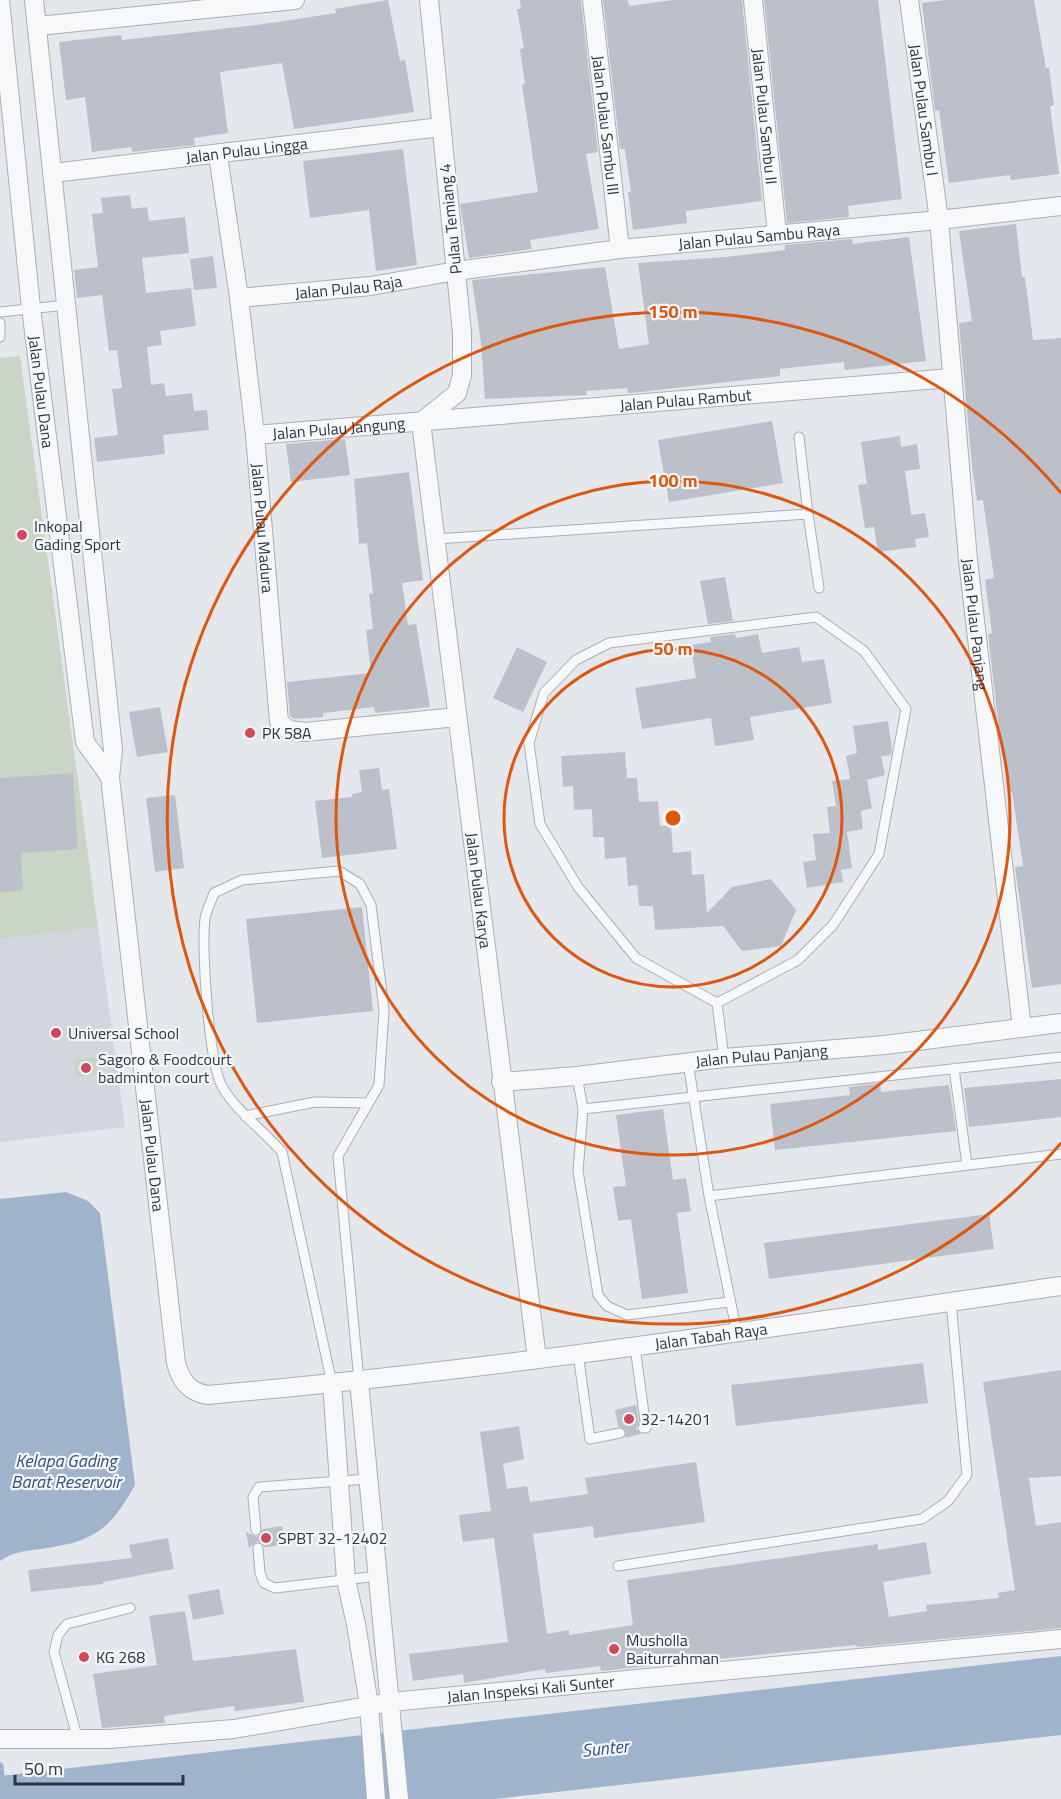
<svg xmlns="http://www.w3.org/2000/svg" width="1061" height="1799" viewBox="0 0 1061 1799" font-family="'Titillium Web',sans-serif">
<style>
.built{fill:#d2d6de}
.green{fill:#c9d6c5}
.water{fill:#9fb4cc}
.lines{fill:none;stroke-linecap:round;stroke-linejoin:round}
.stream{stroke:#9fb4cc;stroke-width:7}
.building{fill:#bbc0ca}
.service-casing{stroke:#a9aeb7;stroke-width:11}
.minor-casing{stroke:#a9aeb7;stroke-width:20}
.service{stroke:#f7f8fa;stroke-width:9}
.minor{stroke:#f7f8fa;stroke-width:18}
.ring{fill:none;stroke:#df570f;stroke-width:3}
.poi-dot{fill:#d1495b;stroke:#f4f6f9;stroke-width:2}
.labels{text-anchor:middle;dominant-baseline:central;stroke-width:4.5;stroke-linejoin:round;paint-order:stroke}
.street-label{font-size:16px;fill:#2b3445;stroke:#f4f6f9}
.poi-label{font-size:16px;fill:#2b3445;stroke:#f4f6f9;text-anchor:start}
.water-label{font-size:18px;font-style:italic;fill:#34527a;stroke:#f4f6f9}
.centre{fill:#df570f;stroke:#f4f6f9;stroke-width:3}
.ring-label{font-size:18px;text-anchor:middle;font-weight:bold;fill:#df570f;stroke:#f4f6f9;stroke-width:4.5;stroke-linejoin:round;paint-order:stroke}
</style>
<rect width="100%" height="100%" fill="#e4e7ec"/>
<!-- built -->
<path class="built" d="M 98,927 L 125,1127 L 0,1142 L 0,939 Z"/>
<!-- green -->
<path class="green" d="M 20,356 L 98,927 L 0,939 L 0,358 Z
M 96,1057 L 97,1075 L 77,1077 L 74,1061 Z"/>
<!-- water -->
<path class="water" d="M 66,1192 L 88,1201 L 100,1213 L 135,1485 C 109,1532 92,1542 40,1549 C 24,1551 13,1552 0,1561 L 0,1199 Z
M 1061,1656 L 1061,1735 L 495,1799 L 0,1799 L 0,1776 Z"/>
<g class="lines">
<!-- stream -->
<path class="stream" d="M 0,1766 L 1,1776"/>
</g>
<!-- building -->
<path class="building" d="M 388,0 L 400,61 L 405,60 L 414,112 L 294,129 L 282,63 L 220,72 L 228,133 L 194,138 L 195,145 L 132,152 L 131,147 L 92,152 L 85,97 L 66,100 L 59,42 L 121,35 L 122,40 L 264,24 L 336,13 L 335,9 Z
M 520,0 L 581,0 L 598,152 L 586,154 L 599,229 L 530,240 L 532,249 L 469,258 L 460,204 L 538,192 L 522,85 L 525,84 L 520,49 L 524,48 L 517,9 L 521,9 Z
M 603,0 L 628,0 L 629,6 L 673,0 L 742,0 L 762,201 L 686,211 L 687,223 L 633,230 L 628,192 L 631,192 L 625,149 L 620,149 Z
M 764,0 L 878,0 L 902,199 L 848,206 L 849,217 L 787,223 Z
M 945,0 L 1034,0 L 1046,68 L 1049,68 L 1054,105 L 1050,106 L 1059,174 L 1011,180 L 1010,175 L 949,183 L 939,110 L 935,111 L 922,3 Z
M 403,149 L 417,265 L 376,271 L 369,210 L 310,218 L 303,161 Z
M 130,195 L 132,209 L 147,207 L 149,221 L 185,217 L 189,253 L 142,258 L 146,293 L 191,288 L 196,326 L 160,331 L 162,345 L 147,347 L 151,385 L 164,383 L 166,396 L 192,393 L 194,411 L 207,410 L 209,430 L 163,435 L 165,454 L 97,462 L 94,438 L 118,435 L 112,389 L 122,388 L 117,350 L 109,351 L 102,295 L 77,298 L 74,270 L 98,267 L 92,214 L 103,213 L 101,198 Z
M 1016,224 L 1022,277 L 1025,277 L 1033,340 L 1061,338 L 1061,984 L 1032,988 L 1015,867 L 1023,866 L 1012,792 L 1009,792 L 1004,756 L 1002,756 L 988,634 L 992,633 L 985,580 L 994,578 L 983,500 L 977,501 L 972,466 L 959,323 L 972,321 L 959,231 Z
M 909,237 L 926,361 L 845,370 L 844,362 L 780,369 L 780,376 L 641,392 L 628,393 L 627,388 L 586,391 L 587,395 L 485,399 L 481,343 L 472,280 L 605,267 L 619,349 L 649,344 L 638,263 L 726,257 L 785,250 L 785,245 L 852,239 L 853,244 Z
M 213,256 L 217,288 L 194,290 L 190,259 Z
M 772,421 L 783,483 L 669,502 L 658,440 Z
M 900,436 L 901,447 L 917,444 L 920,469 L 905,471 L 911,515 L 925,513 L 929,537 L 915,539 L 916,547 L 878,552 L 874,527 L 865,528 L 858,485 L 867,484 L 861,442 Z
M 345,439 L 350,475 L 291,482 L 286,444 Z
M 409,472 L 423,580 L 402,583 L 408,625 L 416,624 L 430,707 L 375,713 L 374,707 L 323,713 L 323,717 L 294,719 L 290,716 L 287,682 L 371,673 L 366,630 L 373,629 L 369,594 L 373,593 L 367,543 L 359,544 L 354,479 Z
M 725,577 L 733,621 L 708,624 L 700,581 Z
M 735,634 L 736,638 L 758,634 L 762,653 L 799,647 L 802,662 L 824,659 L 832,703 L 750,717 L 754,740 L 715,746 L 711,718 L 642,729 L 635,688 L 696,678 L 690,645 L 711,642 L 710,637 Z
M 517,647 L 547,662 L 523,712 L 493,698 Z
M 160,707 L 168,752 L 137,757 L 129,712 Z
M 888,721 L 892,749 L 891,755 L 881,756 L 885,775 L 867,780 L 872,808 L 861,811 L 863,829 L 847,832 L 852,868 L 841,870 L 843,882 L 807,888 L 803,862 L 816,860 L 813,834 L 830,833 L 827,807 L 836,806 L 832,781 L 850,779 L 846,756 L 857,753 L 853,726 Z
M 625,752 L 627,778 L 637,778 L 639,802 L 658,801 L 660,826 L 671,826 L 673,853 L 691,851 L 692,875 L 704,874 L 707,913 L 732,887 L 771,879 L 796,910 L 781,946 L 742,951 L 723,926 L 655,930 L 653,906 L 639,906 L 637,885 L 628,886 L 626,857 L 605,859 L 604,837 L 593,837 L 592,809 L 574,810 L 573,786 L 563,787 L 561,756 Z
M 379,768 L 382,790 L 389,789 L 397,849 L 322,858 L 315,801 L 352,797 L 352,794 L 362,792 L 359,770 Z
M 73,773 L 78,849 L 21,853 L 23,891 L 0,892 L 0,778 Z
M 175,795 L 184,868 L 155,872 L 146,798 Z
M 362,907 L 373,1011 L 257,1023 L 246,919 Z
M 1061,1079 L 1061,1117 L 969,1127 L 964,1088 Z
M 880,1083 L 881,1092 L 949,1085 L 956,1131 L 775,1150 L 770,1104 L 850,1095 L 849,1087 Z
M 663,1109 L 673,1180 L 686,1178 L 691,1211 L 677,1213 L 688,1293 L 642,1299 L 631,1219 L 618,1221 L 613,1187 L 626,1186 L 616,1115 Z
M 989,1214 L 994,1249 L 769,1279 L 764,1243 Z
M 923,1363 L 928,1403 L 736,1426 L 731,1385 Z
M 1061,1370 L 1061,1476 L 1029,1478 L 1036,1526 L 1061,1522 L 1061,1628 L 857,1647 L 856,1645 L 601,1671 L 600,1666 L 546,1673 L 545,1669 L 464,1683 L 463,1674 L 413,1681 L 409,1654 L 508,1642 L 494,1538 L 463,1542 L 461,1530 L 459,1515 L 491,1511 L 480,1432 L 519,1426 L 524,1459 L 503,1464 L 507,1489 L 527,1486 L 530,1502 L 588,1494 L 585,1478 L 696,1462 L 705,1522 L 594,1538 L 593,1526 L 533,1534 L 547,1634 L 569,1630 L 569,1635 L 633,1625 L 627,1580 L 878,1544 L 878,1550 L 926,1542 L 931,1574 L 883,1582 L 889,1617 L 927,1611 L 926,1605 L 999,1598 L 998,1593 L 1015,1590 L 983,1382 Z
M 636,1405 L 639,1423 L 636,1429 L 641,1434 L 625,1438 L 626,1431 L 618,1426 L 615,1410 Z
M 282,1526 L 285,1545 L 265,1547 L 257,1541 L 249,1548 L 246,1532 L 257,1537 L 263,1529 Z
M 168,1538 L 174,1569 L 103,1582 L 103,1584 L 31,1592 L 28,1570 L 132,1558 L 129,1545 Z
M 219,1589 L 224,1614 L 193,1620 L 188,1595 Z
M 185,1611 L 193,1661 L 296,1649 L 304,1702 L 235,1711 L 234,1706 L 164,1716 L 165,1723 L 102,1728 L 93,1674 L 157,1665 L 149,1616 Z"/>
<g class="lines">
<defs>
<path id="service" d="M 0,312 L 66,305
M 0,323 L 0,337
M 799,437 L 808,514
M 436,539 L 808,514 L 819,588
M 816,617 L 864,651 L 906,709 L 879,854 L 833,925 L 798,960 L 717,1003 L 636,958 L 578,887 L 540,824 L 529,743 L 544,693 L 576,660 L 609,643 Z
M 717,1003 L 724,1058
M 688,1062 L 709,1196 L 737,1333
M 954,1068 L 967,1165
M 577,1076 L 583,1109
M 245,1116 L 315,1102 L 368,1103
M 709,1196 L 1061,1154
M 729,1302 L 627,1315 L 607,1306 L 598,1295 L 578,1171 L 583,1109 L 1061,1057
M 635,1347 L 646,1428 L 643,1428
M 578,1354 L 590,1439 L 620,1433
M 332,1384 L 282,1152 C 263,1130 238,1113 223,1088 C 209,1066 201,948 205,919 C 206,911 211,902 214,893 L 242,880 L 339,871 L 360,884 L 371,905 L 384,1010 L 379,1085 L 338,1156 L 359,1381
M 256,1530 L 253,1497 L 259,1487 L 369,1479
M 258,1548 L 260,1573 L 264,1583 L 275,1588 L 378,1576
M 618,1566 L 922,1519 L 948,1501 L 967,1475 L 951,1302
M 78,1740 L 54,1652 L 58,1635 L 67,1624 L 130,1608"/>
<g id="minor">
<path id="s1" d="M 0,0 L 31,308 L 85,742 L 110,777"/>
<path id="s2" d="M 34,0 L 113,750 L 110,777 L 176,1363 C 181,1381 188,1391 207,1395 C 493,1370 777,1327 1061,1286"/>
<path id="s3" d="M 592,0 L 620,249"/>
<path id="s4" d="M 753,0 L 777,234"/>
<path id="s5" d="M 909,0 L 939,220 L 968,560 L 1022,1028"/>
<path d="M 38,26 L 295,0"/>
<path id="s6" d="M 218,155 L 239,298 L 255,435 L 279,722 L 289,730 L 305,732 L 457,717"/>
<path id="s7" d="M 53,173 L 441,127"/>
<path id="s8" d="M 239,298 L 371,286 L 456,271 L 620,249 L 939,220 L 1061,206"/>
<path id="s9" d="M 421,422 L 537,1359"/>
<path d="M 421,422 L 457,393 L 462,375 L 462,333 L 429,0"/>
<path id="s10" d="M 255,435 L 951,378"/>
<path id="s11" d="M 501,1082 L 577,1076 L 724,1058 L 885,1045 L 1061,1023"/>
<path d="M 359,1381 L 399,1799"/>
<path d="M 332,1384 L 346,1580 L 356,1624 L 369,1705 L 376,1799"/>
<path id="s12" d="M 0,1739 L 109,1739 L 234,1729 L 391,1702 L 1061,1639"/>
</g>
</defs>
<!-- service casing -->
<use href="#service" class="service-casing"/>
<!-- minor casing -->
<use href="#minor" class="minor-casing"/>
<!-- service -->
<use href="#service" class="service"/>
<!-- minor -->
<use href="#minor" class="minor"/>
</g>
<!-- distance rings -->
<g class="ring">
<circle cx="673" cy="818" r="169"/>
<circle cx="673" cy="818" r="337"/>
<path d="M1061 1143A506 506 0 1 1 1061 493"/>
</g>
<!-- markers -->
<g class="poi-dot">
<circle cx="22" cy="535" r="6"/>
<circle cx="250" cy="733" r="6"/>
<circle cx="56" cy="1033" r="6"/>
<circle cx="86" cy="1068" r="6"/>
<circle cx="629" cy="1419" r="6"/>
<circle cx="266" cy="1538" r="6"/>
<circle cx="614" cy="1649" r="6"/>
<circle cx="84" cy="1657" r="6"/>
</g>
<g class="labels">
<!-- street labels -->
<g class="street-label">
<text stroke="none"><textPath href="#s5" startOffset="111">Jalan Pulau Sambu I</textPath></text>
<text stroke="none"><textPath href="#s4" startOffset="117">Jalan Pulau Sambu II</textPath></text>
<text stroke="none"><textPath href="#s3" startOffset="126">Jalan Pulau Sambu III</textPath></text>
<text stroke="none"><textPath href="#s7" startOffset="195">Jalan Pulau Lingga</textPath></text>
<text transform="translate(450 219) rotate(-96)">Pulau Temiang 4</text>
<text stroke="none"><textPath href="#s8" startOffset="524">Jalan Pulau Sambu Raya</textPath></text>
<text stroke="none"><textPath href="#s8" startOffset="110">Jalan Pulau Raja</textPath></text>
<text stroke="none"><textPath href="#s1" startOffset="394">Jalan Pulau Dana</textPath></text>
<text stroke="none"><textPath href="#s10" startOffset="432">Jalan Pulau Rambut</textPath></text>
<text stroke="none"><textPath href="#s10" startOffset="84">Jalan Pulau Jangung</textPath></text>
<text stroke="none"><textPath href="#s6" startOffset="376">Jalan Pulau Madura</textPath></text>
<text stroke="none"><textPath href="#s5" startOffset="628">Jalan Pulau Panjang</textPath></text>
<text stroke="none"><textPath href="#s9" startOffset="472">Jalan Pulau Karya</textPath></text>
<text stroke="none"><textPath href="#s11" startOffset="262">Jalan Pulau Panjang</textPath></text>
<text stroke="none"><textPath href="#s2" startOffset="1162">Jalan Pulau Dana</textPath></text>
<text stroke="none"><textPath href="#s2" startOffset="1926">Jalan Tabah Raya</textPath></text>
<text stroke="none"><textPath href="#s12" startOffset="534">Jalan Inspeksi Kali Sunter</textPath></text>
</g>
<!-- poi labels -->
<g class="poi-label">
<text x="34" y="526">Inkopal<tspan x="34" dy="18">Gading Sport</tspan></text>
<text x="262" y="733">PK 58A</text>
<text x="68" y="1033">Universal School</text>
<text x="98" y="1059">Sagoro &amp; Foodcourt<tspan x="98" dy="18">badminton court</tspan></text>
<text x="641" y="1419">32-14201</text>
<text x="278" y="1538">SPBT 32-12402</text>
<text x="626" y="1640">Musholla<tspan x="626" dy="18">Baiturrahman</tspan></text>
<text x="96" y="1657">KG 268</text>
</g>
<!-- water labels -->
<g class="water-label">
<text x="66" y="1460">Kelapa Gading<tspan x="66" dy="21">Barat Reservoir</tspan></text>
<text transform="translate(605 1748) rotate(-6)">Sunter</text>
</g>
</g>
<circle cx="673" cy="818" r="9" class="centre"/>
<g class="ring-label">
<text x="673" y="318">150 m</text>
<text x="673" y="487">100 m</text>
<text x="673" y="655">50 m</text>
</g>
<!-- scale -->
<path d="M15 1775v9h168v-9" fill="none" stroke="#2b3445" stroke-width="3"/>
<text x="24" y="1775" font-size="18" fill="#2b3445" stroke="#f4f6f9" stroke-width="4.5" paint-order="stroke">50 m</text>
</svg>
